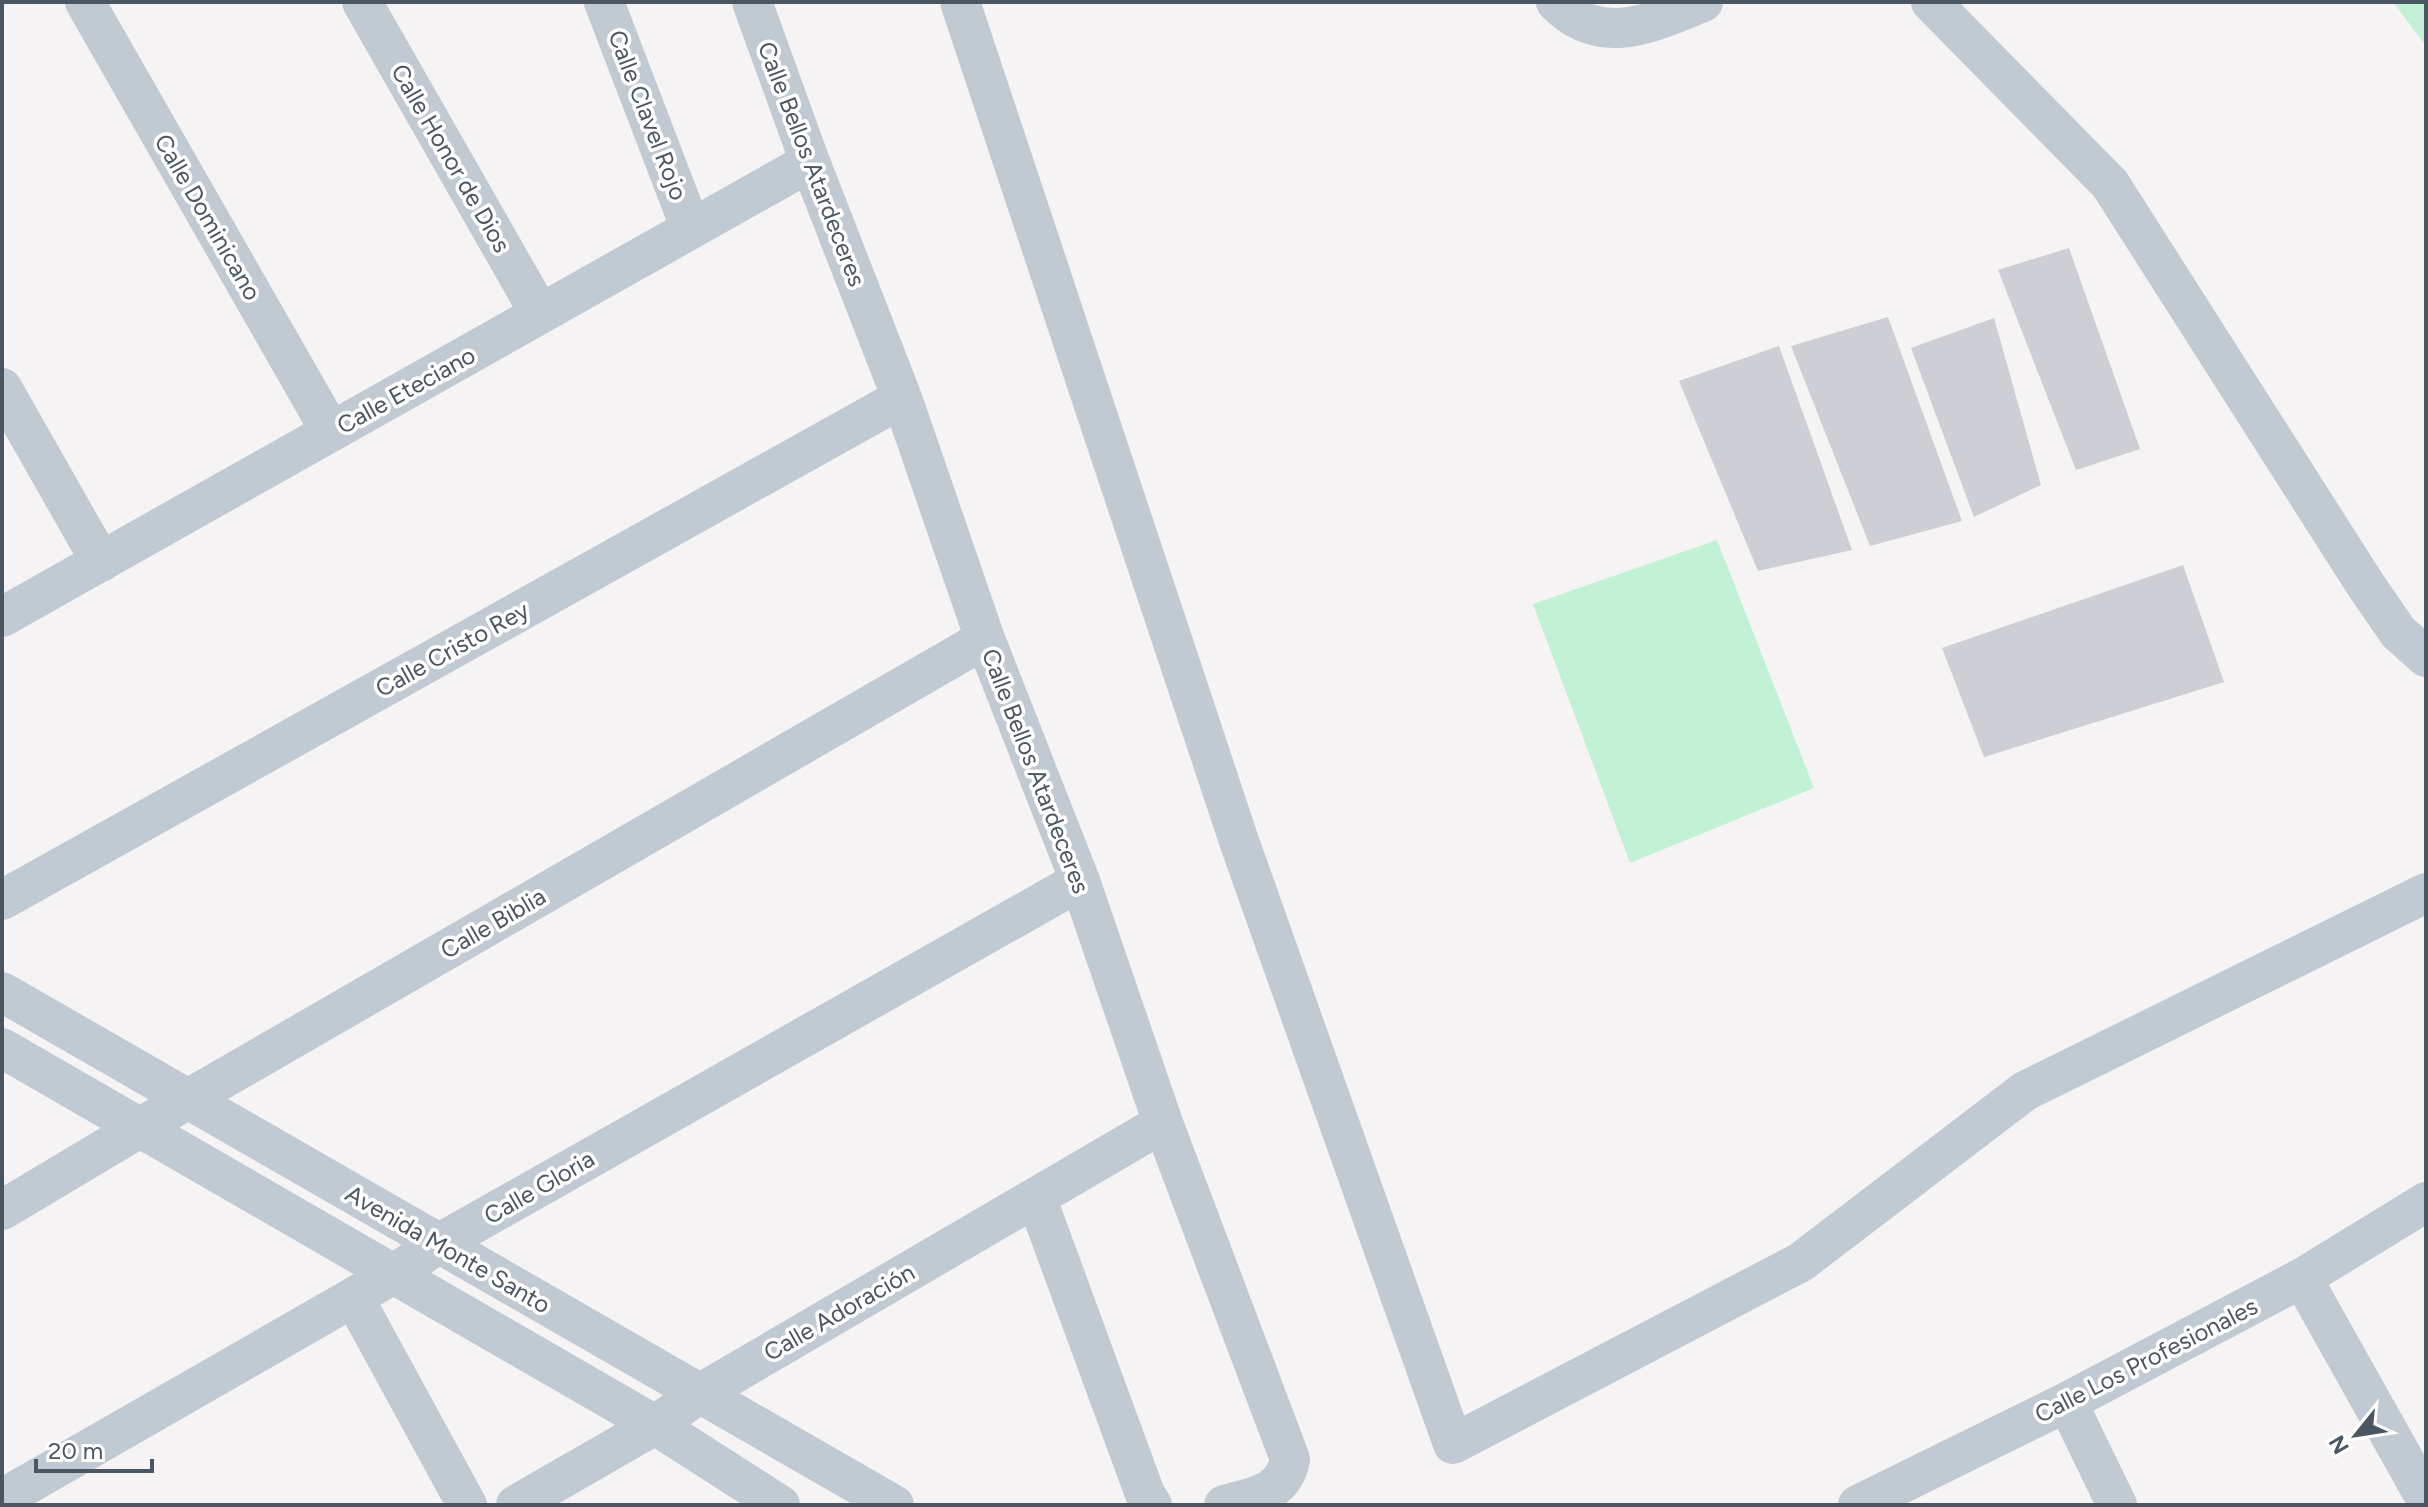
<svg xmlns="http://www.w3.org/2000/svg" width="2428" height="1507" viewBox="0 0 2428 1507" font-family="Figtree,sans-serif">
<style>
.green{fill:#c3f1d5}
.building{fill:#cdcfd5}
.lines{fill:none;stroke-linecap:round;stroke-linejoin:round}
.minor{stroke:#c1cad2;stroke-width:40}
.labels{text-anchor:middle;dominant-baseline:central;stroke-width:7;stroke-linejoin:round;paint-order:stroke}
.street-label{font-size:24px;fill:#4a5661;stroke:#fff}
</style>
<rect width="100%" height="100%" fill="#f5f3f3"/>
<!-- green -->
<path class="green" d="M 2393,2 L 2426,2 L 2426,46 Z
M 1717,540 L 1814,788 L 1630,863 L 1533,604 Z"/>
<!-- building -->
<path class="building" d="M 2069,248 L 2140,449 L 2076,470 L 1998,270 Z
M 1888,317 L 1962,521 L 1870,546 L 1791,346 Z
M 1994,318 L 2041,485 L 1974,517 L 1911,348 Z
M 1779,346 L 1852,550 L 1758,571 L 1679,381 Z
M 2183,565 L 2224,682 L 1984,757 L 1942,648 Z"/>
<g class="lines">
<!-- minor -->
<path class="minor" d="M 85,2 L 331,432
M 362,2 L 540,314
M 604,2 L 691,229
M 752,2 L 810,162 L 902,398 L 985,639 L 1080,881 L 1163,1123 L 1290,1459 C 1284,1494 1253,1497 1224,1505
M 960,2 L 1240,844 L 1453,1444 L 1801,1262 L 2025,1091 L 2426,893
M 1556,2 C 1601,49 1653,22 1703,2
M 1931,2 L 2110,184 L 2365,584 L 2398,632 L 2426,657
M 2,388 L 101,562
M 2,617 L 810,162
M 2,900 L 902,398
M 2,992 L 894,1505
M 2,1048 L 655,1425 L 780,1505
M 1036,1197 L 1145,1494 L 1152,1505
M 2,1210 L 188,1099 L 985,639
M 2302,1278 L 2426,1499
M 354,1298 L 467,1505
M 2067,1402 L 2117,1505
M 2,1499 L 394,1274 L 438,1244 L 1080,881
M 516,1505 L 655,1425 L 699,1394 L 1163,1123
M 1858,1505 L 2067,1402 L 2302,1278 L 2426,1202"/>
</g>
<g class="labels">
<!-- street labels -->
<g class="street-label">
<text transform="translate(648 115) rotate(69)">Calle Clavel Rojo</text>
<text transform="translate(451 158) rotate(60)">Calle Honor de Dios</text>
<text transform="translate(812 164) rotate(69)">Calle Bellos Atardeceres</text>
<text transform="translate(208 217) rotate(60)">Calle Dominicano</text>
<text transform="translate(406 390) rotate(-29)">Calle Eteciano</text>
<text transform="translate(452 649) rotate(-29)">Calle Cristo Rey</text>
<text transform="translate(1036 771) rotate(69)">Calle Bellos Atardeceres</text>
<text transform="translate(493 923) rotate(-30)">Calle Biblia</text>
<text transform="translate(539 1187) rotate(-30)">Calle Gloria</text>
<text transform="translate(448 1249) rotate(30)">Avenida Monte Santo</text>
<text transform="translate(839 1312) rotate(-30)">Calle Adoración</text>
<text transform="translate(2146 1360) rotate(-27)">Calle Los Profesionales</text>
</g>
</g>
<!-- border -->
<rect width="2428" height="1507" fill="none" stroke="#4a5661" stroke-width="8"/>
<!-- north arrow -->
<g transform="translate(2356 1435) rotate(240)" stroke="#ffffff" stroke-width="6" paint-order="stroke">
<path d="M0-6L14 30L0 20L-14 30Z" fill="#4a5661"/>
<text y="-12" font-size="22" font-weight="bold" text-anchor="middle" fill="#4a5661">N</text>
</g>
<!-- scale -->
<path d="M36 1459v12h116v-12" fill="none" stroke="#4a5661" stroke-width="4"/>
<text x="48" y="1459" font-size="24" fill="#4a5661" stroke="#ffffff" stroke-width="6" paint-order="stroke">20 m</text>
</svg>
